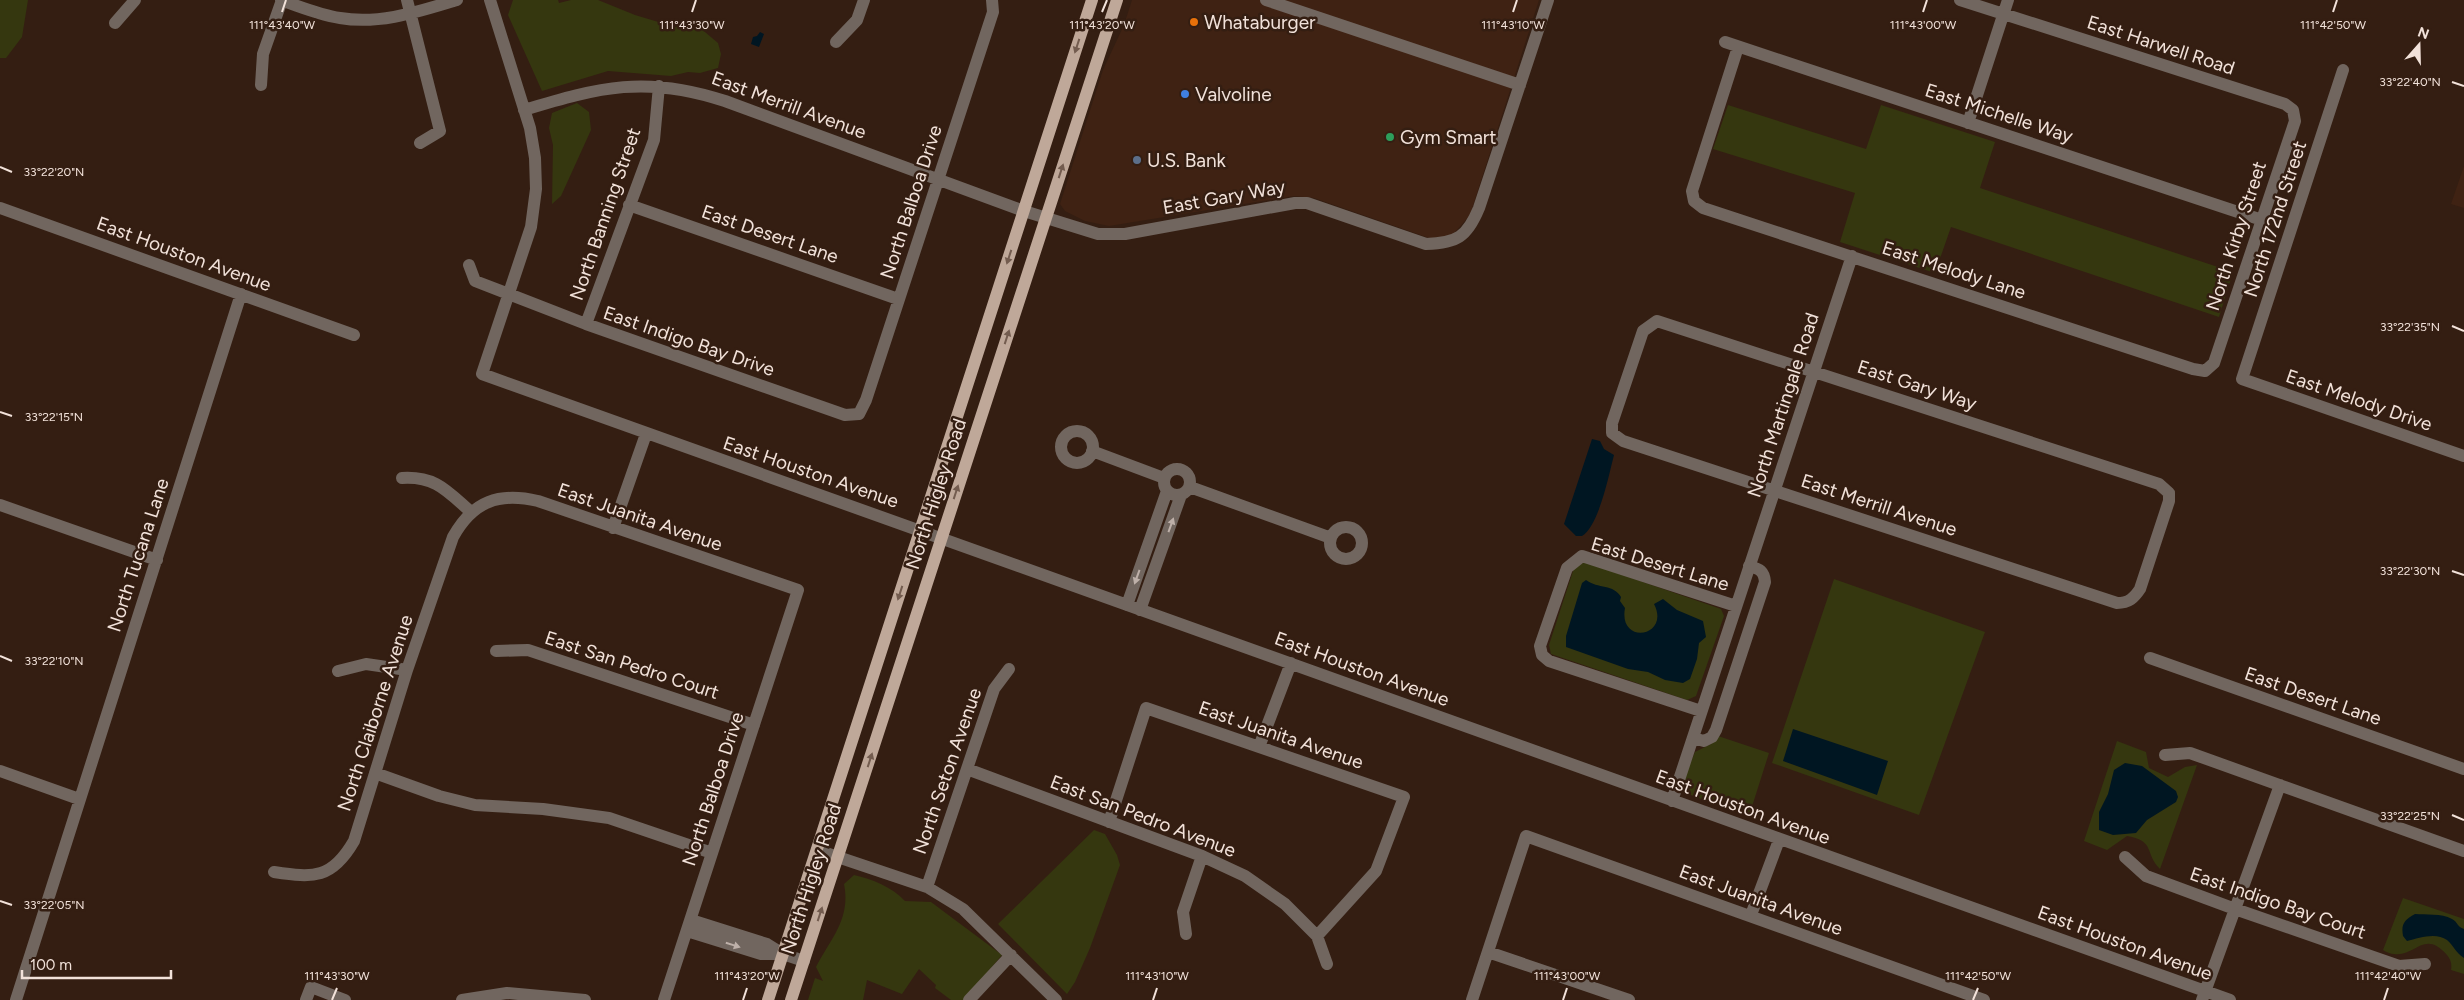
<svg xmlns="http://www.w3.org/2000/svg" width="2464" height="1000" viewBox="0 0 2464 1000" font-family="Figtree,sans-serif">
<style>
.built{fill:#3f2213}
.green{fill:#35370f}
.water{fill:#001622}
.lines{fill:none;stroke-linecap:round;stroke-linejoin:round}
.minor{stroke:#71665f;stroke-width:12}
.major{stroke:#bfa899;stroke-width:12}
.oneway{fill:#735c4f}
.oneway2{fill:#beb0a9}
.ticks{fill:none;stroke:#f2e2da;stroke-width:2}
.food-dot{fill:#e8710a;stroke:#341e12;stroke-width:2}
.shop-dot{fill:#3f7fe0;stroke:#341e12;stroke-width:2}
.leisure-dot{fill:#2e9e5b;stroke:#341e12;stroke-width:2}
.service-dot{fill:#5c6f8a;stroke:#341e12;stroke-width:2}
.labels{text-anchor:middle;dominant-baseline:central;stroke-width:5;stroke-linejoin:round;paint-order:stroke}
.poi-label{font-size:19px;fill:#f2e2da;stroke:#341e12;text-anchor:start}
.street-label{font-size:19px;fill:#f2e2da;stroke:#341e12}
.ticks-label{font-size:12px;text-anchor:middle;fill:#f2e2da;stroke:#341e12;stroke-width:5;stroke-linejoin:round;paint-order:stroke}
</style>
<rect width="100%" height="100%" fill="#341e12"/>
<!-- built -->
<path class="built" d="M 1132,0 L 1539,0 L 1470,215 L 1455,232 L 1445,238 L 1432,239 L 1314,198 L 1294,196 L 1109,226 L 1085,221 L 1065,211 L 1060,204 L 1103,70 L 1124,25 Z
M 2464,166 L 2464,208 L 2451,204 Z"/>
<!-- green -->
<path class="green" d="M 0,0 L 28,0 L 22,37 L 6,58 L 0,58 Z
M 513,0 L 558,0 L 559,3 L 571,0 L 598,0 L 635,15 L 675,27 L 687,24 L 699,27 L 718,43 L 721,54 L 718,68 L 700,73 L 688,72 L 671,76 L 608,71 L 542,91 L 508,15 Z
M 577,103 L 589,112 L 591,130 L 561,196 L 552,204 L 553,145 L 549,128 L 552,113 Z
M 1728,105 L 1866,149 L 1881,105 L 1995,142 L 1980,188 L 2233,272 L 2219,317 L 1951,227 L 1935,273 L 1840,242 L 1855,193 L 1713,149 Z
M 1585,562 L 1721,609 L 1724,616 L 1696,696 L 1687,700 L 1551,654 L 1549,645 L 1574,568 Z
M 1834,579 L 1985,632 L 1919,815 L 1772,763 Z
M 1718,736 L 1769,753 L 1749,816 L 1693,796 C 1676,787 1690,766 1695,752 L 1711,744 Z
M 2117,741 L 2146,752 L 2149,768 L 2168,777 L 2185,767 L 2197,765 L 2160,869 C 2144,853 2156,841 2127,836 L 2107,850 L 2084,841 Z
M 1094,830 L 1105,834 L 1117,855 L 1120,865 L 1090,948 L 1075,982 L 1067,994 L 998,924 Z
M 854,875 C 872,879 892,887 905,901 L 931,902 L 1002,955 L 964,1000 L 951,1000 L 935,988 L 936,985 L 919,969 L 902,994 L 867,980 L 863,1000 L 808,1000 L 815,978 L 823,981 L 816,967 C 831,938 851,919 844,884 Z
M 2403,898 L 2464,919 L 2464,974 L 2451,970 C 2452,964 2451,960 2447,955 C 2424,929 2416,957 2394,954 C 2391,954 2386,952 2383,950 Z"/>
<!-- water -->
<path class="water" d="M 760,32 L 764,34 L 759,47 L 751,44 L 753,37 L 757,36 Z
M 1592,439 L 1600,441 L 1604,449 L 1614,455 C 1609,474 1599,526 1582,536 L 1576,536 L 1564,524 Z
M 1586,580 C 1598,589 1614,584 1621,597 L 1620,601 L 1625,608 C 1618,646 1671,637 1654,604 L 1663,599 L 1677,610 L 1703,621 L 1706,637 L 1699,643 L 1697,659 L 1690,679 L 1683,683 L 1665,680 L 1648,672 L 1628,669 L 1566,647 L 1566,636 L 1582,583 Z
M 1793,729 L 1888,761 L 1877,795 L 1783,761 Z
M 2125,763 L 2142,766 L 2176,791 L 2178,797 L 2176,802 L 2147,820 L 2136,833 L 2113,835 L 2099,830 L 2099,812 L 2108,794 L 2114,770 Z
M 2415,914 C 2426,915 2441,913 2452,919 C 2458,922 2457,927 2464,929 L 2464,958 C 2455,952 2454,946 2447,940 C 2436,932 2419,938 2407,941 L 2403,936 C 2401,924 2404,920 2415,914 Z"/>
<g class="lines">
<!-- minor -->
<path class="minor" d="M 281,0 C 300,7 320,15 340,18 C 380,25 420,11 457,0
M 407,0 L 440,131 L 420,143
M 490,0 L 530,128 L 535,158 L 536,189 L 531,227 L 482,374 L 2230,1000
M 1266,0 L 1520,85
M 115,23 L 135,0
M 836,42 L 857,20 L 864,0
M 1725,42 L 2262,220
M 1738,47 L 1692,191 L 1694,201 L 1703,208 L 2193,369 L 2205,371 L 2214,363 L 2295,121 L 2293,110 L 2285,104 L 1960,0
M 2343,70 L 2242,379 L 2464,456
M 261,85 L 263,54 L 282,0
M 524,110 C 600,87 646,75 725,101 L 1024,211 L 1098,234 L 1125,234 L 1295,203 L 1307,203 L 1426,244 C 1457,243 1467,237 1479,208 L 1548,0
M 1968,123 L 2008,0
M 629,205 L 898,299
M 0,208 L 354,335
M 469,265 L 475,281 L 586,324 L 845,415 L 859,414 L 866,400 L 993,12 L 992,0
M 1657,321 L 2159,484 L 2169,493 L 2169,501 L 2140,589 C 2134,598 2129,603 2117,603 L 1623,441 L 1612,433 L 1612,423 L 1643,331 Z
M 586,324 L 654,140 L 659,86
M1061 447a16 16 0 1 1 32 0a16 16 0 1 1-32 0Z
M 1092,451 L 1164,478
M1164 482a13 13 0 1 1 26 0a13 13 0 1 1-26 0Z
M 402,478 C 436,476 447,491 471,512
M 1190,487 L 1331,538
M 0,505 L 157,560
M1330 543a16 16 0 1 1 32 0a16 16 0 1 1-32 0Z
M 613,528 L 646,434
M 1127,605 L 1167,491
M 1140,610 L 1181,495
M 496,651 L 528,650 L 754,725
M 2150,658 L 2464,769
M 338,671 L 366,664 L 407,670
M 1701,711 L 1549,661 L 1542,655 L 1540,646 L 1567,568 L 1582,556 L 1736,606
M 1693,738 L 1704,741 L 1712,737 L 1716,730 L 1765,582 C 1764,571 1760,569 1749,566
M 1259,747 L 1291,663
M 2165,755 L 2190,753 L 2464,851
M 967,769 L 1202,856 L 1245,876 L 1285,904 L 1317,936 L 1327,964
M 0,771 L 79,799
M 375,773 L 439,796 L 475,805 L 543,809 L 609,818 L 712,853
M 1672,801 L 1852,256
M 1109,822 L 1146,708 L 1404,797 L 1376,871 L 1317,936
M 817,850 L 927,887 L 963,909 L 1056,1000
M 2125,857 L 2146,876 L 2235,909 L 2399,966 L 2425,964
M 274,872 C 314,878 332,879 354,841 L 407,670 L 453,537 C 473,501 499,492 538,501 L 798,590 L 664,1000
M 927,887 L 994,689 L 1009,669
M 1751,915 L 1779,840
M 691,920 L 767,944 L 783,954 L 804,961
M 687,931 L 761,954 L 783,954
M 1186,934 L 1183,912 L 1202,856
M 1488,952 L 1629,1000
M 16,1000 L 241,294
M 306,1000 L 311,987 L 345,1000
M 462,1000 L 507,993 L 585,1000
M 969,1000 L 1011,955
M 1472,1000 L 1526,836 L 1984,1000
M 2202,1000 L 2280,785"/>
<!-- major -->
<path class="major" d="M 768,1000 L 1092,0
M 791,1000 L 1117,0"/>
</g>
<!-- one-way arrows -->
<defs><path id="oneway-solid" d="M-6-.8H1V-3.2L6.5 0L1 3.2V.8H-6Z" transform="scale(1.25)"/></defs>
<g class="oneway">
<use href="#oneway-solid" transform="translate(1077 46) rotate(108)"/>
<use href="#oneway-solid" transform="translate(1061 171) rotate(-72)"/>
<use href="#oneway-solid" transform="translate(1009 257) rotate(108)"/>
<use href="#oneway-solid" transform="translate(1007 337) rotate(-72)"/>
<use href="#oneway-solid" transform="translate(956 492) rotate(-72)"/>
<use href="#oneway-solid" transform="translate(900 593) rotate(108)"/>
<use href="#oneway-solid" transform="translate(870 760) rotate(-72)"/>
<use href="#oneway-solid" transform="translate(820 914) rotate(-72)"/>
</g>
<g class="oneway2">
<use href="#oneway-solid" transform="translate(1171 525) rotate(-70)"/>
<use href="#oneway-solid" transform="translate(1137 577) rotate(110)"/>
<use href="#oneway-solid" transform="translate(733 945) rotate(17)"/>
</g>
<!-- ticks -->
<path class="ticks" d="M 282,12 L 286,0M 692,12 L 696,0M 1102,12 L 1107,0M 1513,12 L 1517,0M 1923,12 L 1927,0M 2333,12 L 2337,0M 2452,82 L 2464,86M 0,167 L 12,172M 2452,326 L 2464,331M 0,412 L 12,416M 2452,571 L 2464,575M 0,656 L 12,661M 2452,815 L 2464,820M 0,901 L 12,905M 332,1000 L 337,988M 743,1000 L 747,988M 1153,1000 L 1157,988M 1563,1000 L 1567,988M 1973,1000 L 1978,988M 2384,1000 L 2388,988"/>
<!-- markers -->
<circle class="food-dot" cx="1194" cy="22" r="5"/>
<circle class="shop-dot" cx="1185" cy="94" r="5"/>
<circle class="leisure-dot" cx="1390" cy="137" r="5"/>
<circle class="service-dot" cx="1137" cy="160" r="5"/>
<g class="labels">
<!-- poi labels -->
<g class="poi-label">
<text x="1204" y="22">Whataburger</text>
<text x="1195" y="94">Valvoline</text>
<text x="1400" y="137">Gym Smart</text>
<text x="1147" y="160">U.S. Bank</text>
</g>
<!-- street labels -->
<g class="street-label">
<text transform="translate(2161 45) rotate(18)">East Harwell Road</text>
<text transform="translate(789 105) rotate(20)">East Merrill Avenue</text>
<text transform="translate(1999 113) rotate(18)">East Michelle Way</text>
<text transform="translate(1224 197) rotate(-10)">East Gary Way</text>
<text transform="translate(911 202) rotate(-72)">North Balboa Drive</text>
<text transform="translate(605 214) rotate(-71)">North Banning Street</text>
<text transform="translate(2275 219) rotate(-72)">North 172nd Street</text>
<text transform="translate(770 234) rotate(19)">East Desert Lane</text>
<text transform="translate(2236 236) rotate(-72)">North Kirby Street</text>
<text transform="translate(184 254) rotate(20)">East Houston Avenue</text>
<text transform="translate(1954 270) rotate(18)">East Melody Lane</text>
<text transform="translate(689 341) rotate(19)">East Indigo Bay Drive</text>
<text transform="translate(1917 385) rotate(18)">East Gary Way</text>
<text transform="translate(2359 400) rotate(19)">East Melody Drive</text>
<text transform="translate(1783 405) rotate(-72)">North Martingale Road</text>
<text transform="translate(811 472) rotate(19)">East Houston Avenue</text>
<text transform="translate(936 494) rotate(-72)">North Higley Road</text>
<text transform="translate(1879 505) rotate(18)">East Merrill Avenue</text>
<text transform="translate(640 517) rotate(19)">East Juanita Avenue</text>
<text transform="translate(138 555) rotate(-72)">North Tucana Lane</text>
<text transform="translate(1660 564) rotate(17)">East Desert Lane</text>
<text transform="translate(632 665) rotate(18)">East San Pedro Court</text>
<text transform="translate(1362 669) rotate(20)">East Houston Avenue</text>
<text transform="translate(2313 696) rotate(19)">East Desert Lane</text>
<text transform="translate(375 713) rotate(-72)">North Claiborne Avenue</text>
<text transform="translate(1281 735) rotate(19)">East Juanita Avenue</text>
<text transform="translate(947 771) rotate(-71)">North Seton Avenue</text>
<text transform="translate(713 789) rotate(-72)">North Balboa Drive</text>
<text transform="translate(1743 807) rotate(20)">East Houston Avenue</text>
<text transform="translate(1143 816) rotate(21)">East San Pedro Avenue</text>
<text transform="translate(811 879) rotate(-72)">North Higley Road</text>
<text transform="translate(1761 900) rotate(20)">East Juanita Avenue</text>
<text transform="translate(2278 903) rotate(19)">East Indigo Bay Court</text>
<text transform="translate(2125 943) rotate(20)">East Houston Avenue</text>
</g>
</g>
<g class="ticks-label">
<text x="282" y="29">111°43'40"W</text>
<text x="692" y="29">111°43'30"W</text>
<text x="1102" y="29">111°43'20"W</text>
<text x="1513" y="29">111°43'10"W</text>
<text x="1923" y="29">111°43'00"W</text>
<text x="2333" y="29">111°42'50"W</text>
<text x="2410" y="86">33°22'40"N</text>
<text x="54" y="176">33°22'20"N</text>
<text x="2410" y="331">33°22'35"N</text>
<text x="54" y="421">33°22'15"N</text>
<text x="2410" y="575">33°22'30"N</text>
<text x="54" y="665">33°22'10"N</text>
<text x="2410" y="820">33°22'25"N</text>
<text x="54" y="909">33°22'05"N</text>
<text x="337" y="980">111°43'30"W</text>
<text x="747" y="980">111°43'20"W</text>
<text x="1157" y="980">111°43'10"W</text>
<text x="1567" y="980">111°43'00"W</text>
<text x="1978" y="980">111°42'50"W</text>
<text x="2388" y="980">111°42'40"W</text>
</g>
<!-- north arrow -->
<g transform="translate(2419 45) rotate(20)" stroke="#341e12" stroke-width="4" paint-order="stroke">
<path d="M0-4L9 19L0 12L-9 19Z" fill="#f2e2da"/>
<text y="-8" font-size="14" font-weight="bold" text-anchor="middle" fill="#f2e2da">N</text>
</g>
<!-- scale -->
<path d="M22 970v8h149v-8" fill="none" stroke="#f2e2da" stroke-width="2.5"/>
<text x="30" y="970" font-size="15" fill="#f2e2da" stroke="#341e12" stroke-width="4" paint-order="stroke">100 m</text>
</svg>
